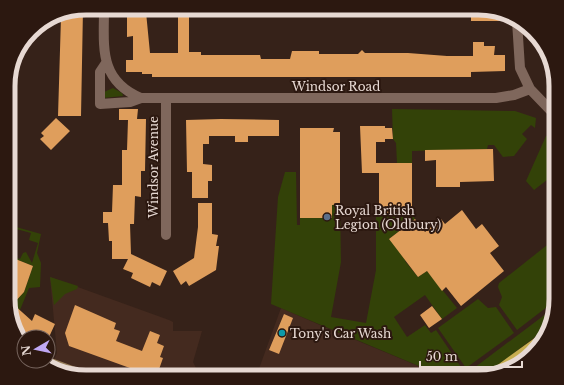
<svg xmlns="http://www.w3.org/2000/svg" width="564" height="385" viewBox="0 0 564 385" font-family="'Libre Baskerville',serif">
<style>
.built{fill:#442a1f}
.green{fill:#334208}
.building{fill:#df9e5c}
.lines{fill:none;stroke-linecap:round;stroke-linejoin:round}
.street{stroke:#7f675c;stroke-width:10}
.secondary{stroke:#957c58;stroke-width:10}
.highway{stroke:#c7ae50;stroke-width:12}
.service-dot{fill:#5c6f8a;stroke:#2c1810;stroke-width:1.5}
.culture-dot{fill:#0f9aa8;stroke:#2c1810;stroke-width:1.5}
.labels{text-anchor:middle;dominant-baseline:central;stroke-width:4;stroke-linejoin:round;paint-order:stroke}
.street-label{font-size:12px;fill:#e7d9d3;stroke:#2c1810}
.poi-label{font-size:12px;fill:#e7d9d3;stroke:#2c1810;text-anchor:start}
.rim{fill:none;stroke:#e7d9d3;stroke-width:5}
</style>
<rect width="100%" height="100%" fill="#362219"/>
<!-- built -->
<path class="built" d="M 50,277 L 169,320 L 173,322 L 173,331 L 202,331 L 193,362 L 196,368 L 192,377 L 81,377 L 39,361 L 52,364 L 57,353 Z
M 281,308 L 329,329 L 445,377 L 256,377 Z"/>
<!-- green -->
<path class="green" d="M 113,88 L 122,93 L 123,96 L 103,98 L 104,92 Z
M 392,109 L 515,111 L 536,118 L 535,128 L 531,125 L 522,134 L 527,139 L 514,156 L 503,157 L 494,145 L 488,145 L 487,149 L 412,151 L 412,163 L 397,163 L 396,143 L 393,139 Z
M 556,132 L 556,173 L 534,190 L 526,181 L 546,136 Z
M 285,172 L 296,172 L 297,225 L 300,225 L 300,218 L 332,218 L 332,205 L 340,205 L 341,262 L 331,317 L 366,323 L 376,270 L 376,214 L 412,214 L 415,219 L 389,239 L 412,256 L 405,261 L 418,277 L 427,271 L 457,308 L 442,319 L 425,295 L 394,317 L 407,337 L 425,325 L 431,333 L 436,330 L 463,370 L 454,377 L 445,377 L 271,304 L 278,197 Z
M 9,225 L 41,234 L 37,253 L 41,263 L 40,287 L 29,288 L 20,310 L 13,304 L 24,292 L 33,266 L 13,258 L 10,266 L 9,260 L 13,247 L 16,251 L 14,257 L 20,259 L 23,253 L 26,252 L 32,263 L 38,243 L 29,240 L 31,233 L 9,227 Z
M 556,238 L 556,300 L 517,330 L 499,305 L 502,297 L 498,287 L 499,283 Z
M 50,277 L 78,286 L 77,289 L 65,294 L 54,305 Z
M 478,299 L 488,308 L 496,307 L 514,333 L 466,368 L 438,328 Z
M 555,307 L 547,328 L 485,375 L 462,377 Z"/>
<!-- building -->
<path class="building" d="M 127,8 L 143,8 L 143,12 L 146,12 L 150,53 L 178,53 L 178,11 L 189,11 L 189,52 L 201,52 L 201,55 L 260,55 L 261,59 L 290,59 L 292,51 L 319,51 L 319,54 L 358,54 L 362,50 L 365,53 L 408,53 L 447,56 L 473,56 L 473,42 L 484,42 L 484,46 L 495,46 L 494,55 L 505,55 L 505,71 L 471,72 L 471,77 L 152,77 L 152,74 L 142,74 L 142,72 L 126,72 L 126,60 L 133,60 L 133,36 L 127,37 Z
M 476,8 L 483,8 L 511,19 L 511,21 L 471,21 L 471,9 Z
M 83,9 L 81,116 L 58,116 L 61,17 Z
M 119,109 L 138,109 L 137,119 L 146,119 L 145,171 L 141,171 L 141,197 L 135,196 L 134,224 L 130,224 L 131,254 L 167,271 L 160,286 L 152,282 L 150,287 L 131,278 L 133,273 L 123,269 L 128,259 L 112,259 L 112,241 L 109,241 L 108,223 L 103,223 L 103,212 L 112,212 L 113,185 L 122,185 L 122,150 L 127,150 L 128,120 L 119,120 Z
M 56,118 L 70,131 L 51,150 L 40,139 L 44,136 L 41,133 Z
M 221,119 L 279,120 L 279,136 L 248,136 L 248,142 L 235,142 L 235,136 L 209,136 L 209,144 L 203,144 L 203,164 L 212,165 L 212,181 L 208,181 L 208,198 L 192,198 L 192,172 L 187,172 L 186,120 Z
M 360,126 L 385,126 L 385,128 L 392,128 L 393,139 L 385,139 L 385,142 L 376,142 L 376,163 L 412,163 L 412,214 L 379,214 L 379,173 L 362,173 Z
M 300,128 L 334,128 L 333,132 L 340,132 L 340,205 L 332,205 L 332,218 L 300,218 Z
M 493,149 L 494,181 L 460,182 L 460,187 L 436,187 L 436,160 L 425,161 L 425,150 Z
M 198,203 L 212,203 L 212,234 L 218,235 L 216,246 L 219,246 L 216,270 L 189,286 L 186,281 L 181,285 L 173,271 L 194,258 L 198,227 Z
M 462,210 L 476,229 L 482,224 L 499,246 L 490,253 L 504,271 L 461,306 L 446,287 L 442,291 L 427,271 L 418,277 L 389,239 L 415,219 L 425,232 L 441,219 L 445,224 Z
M 13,258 L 33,266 L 24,292 L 13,304 L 32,321 L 35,314 L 55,324 L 49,337 L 37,337 L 15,327 L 9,309 L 9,270 Z
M 75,305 L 116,323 L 114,329 L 120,331 L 116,341 L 142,351 L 150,331 L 160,335 L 157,343 L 164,346 L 160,357 L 163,358 L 157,375 L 152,376 L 69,346 L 65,333 Z
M 432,306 L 442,319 L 429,328 L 420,315 Z
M 284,314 L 293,318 L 279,354 L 269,350 Z"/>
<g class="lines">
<!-- street -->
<path class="street" d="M 104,8 C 104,46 98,80 141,98 L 496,98 L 514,95 L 530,89
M 517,21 L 520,68 L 530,89 L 556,116
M 106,63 L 100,72 L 100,104 L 130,102 L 141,98
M 166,99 L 166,235"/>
<!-- secondary -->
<path class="secondary" d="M 45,361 L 88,377"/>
<!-- highway -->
<path class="highway" d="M 498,372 L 542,340"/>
</g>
<!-- markers -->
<circle class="service-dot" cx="327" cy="217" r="4"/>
<circle class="culture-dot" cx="282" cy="333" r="4"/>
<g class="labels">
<!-- street labels -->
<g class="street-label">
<text x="336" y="86">Windsor Road</text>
<text transform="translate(153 167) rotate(-90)">Windsor Avenue</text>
</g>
<!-- poi labels -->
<g class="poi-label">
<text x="335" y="210">Royal British<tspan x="335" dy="14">Legion (Oldbury)</tspan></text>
<text x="290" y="333">Tony's Car Wash</text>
</g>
</g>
<!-- crop -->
<path d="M0 0H564V385H0ZM86 15H478A71 71 0 0 1 549 86V299A71 71 0 0 1 478 370H86A71 71 0 0 1 15 299V86A71 71 0 0 1 86 15Z" fill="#2c1810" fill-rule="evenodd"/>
<path class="rim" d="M86 15H478A71 71 0 0 1 549 86V299A71 71 0 0 1 478 370H86A71 71 0 0 1 15 299V86A71 71 0 0 1 86 15Z"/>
<!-- north arrow -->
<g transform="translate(36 349) rotate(261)"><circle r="19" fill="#2c1810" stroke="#77655e"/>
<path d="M0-3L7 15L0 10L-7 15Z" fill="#c0a8f4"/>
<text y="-6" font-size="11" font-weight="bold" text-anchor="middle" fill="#e7d9d3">N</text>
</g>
<!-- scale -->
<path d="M420 361v6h102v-6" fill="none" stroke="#e7d9d3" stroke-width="2"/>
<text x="426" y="361" font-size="12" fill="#e7d9d3" stroke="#2c1810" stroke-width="3" paint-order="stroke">50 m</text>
</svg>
